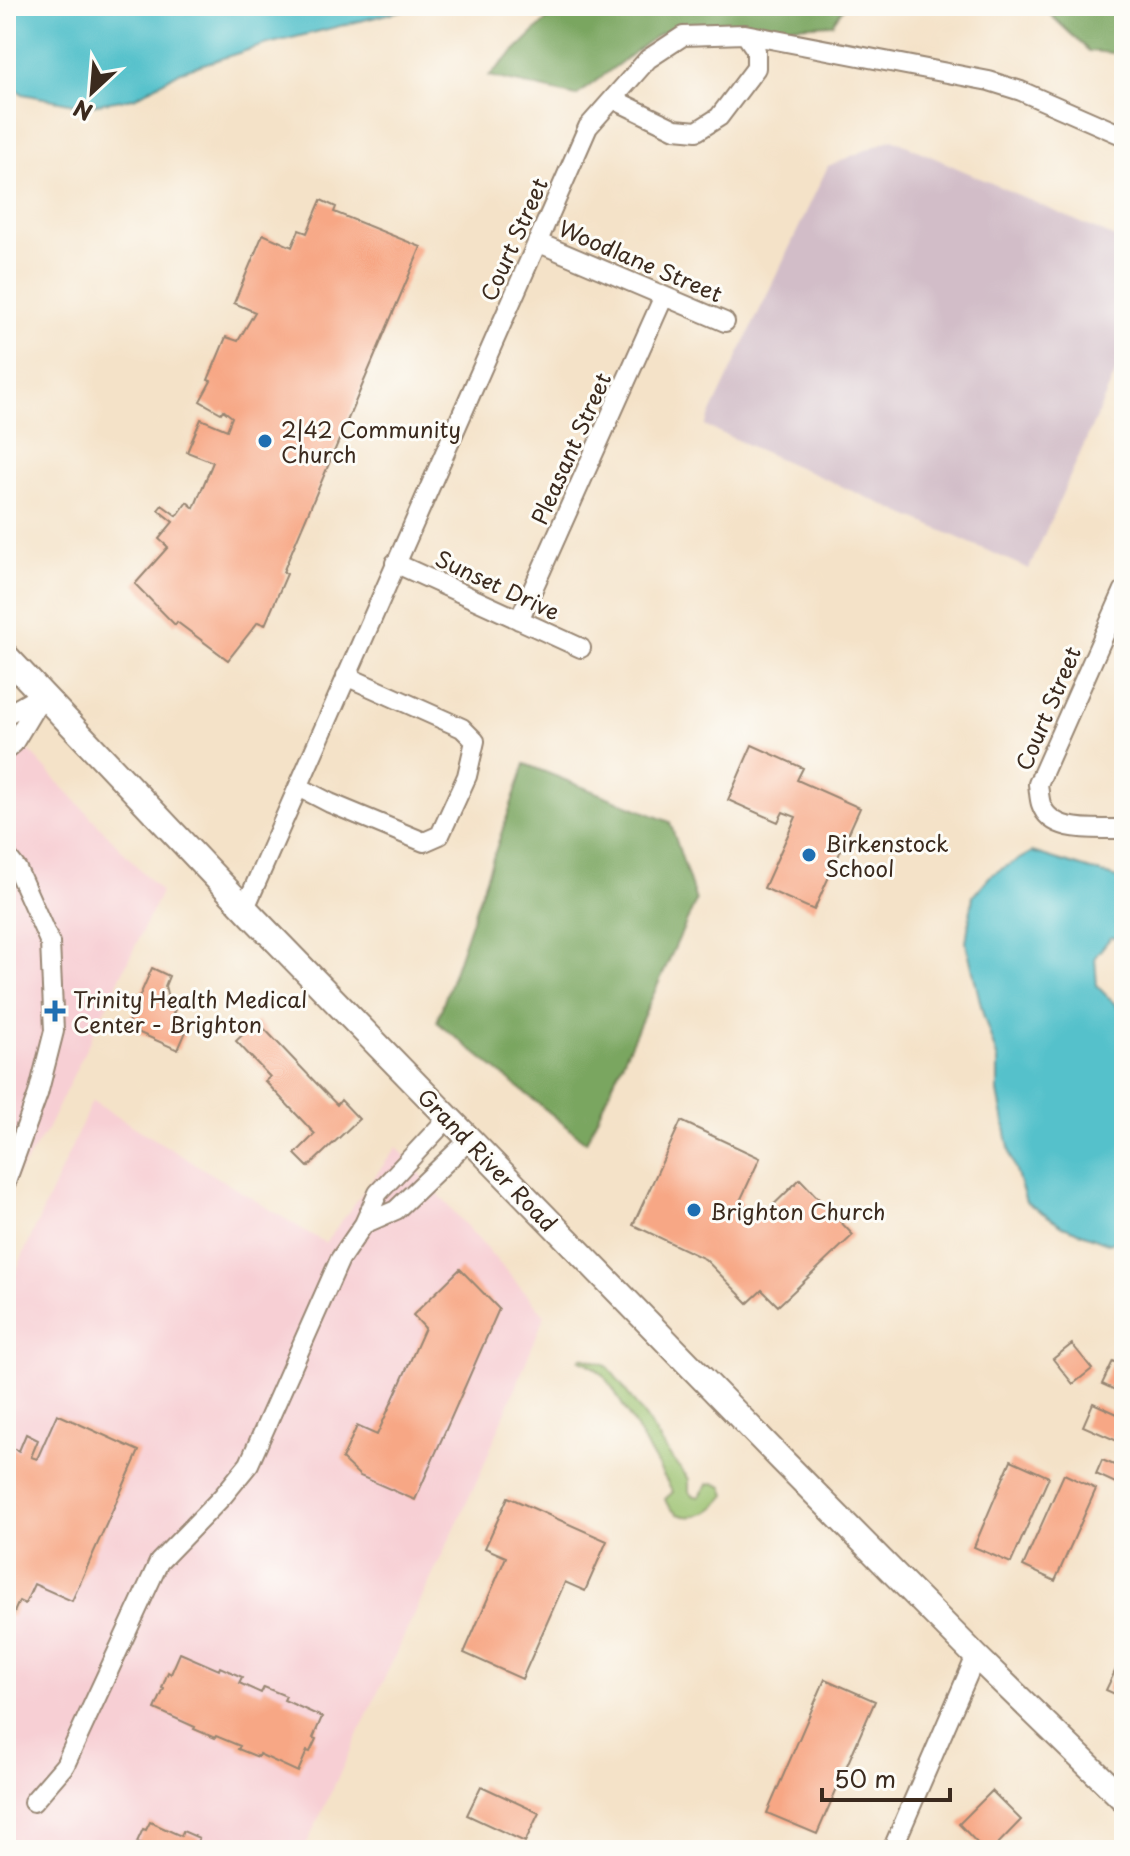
<svg xmlns="http://www.w3.org/2000/svg" width="1130" height="1856" viewBox="0 0 1130 1856" font-family="'Playpen Sans',sans-serif">
<style>
.built{fill:#f7cfd4}
.industrial{fill:#d2bdc8}
.green{fill:#99c06c;stroke:#6a7545;stroke-width:2}
.forest{fill:#7aa660;stroke:#5a683f;stroke-width:2}
.water{fill:#54c1cb;stroke:#487674;stroke-width:2}
.building{fill:#f7a785}
.lines{fill:none;stroke-linecap:round;stroke-linejoin:round}
.street-casing{stroke:#988673;stroke-width:22}
.secondary-casing{stroke:#988673;stroke-width:28}
.street{stroke:#fff;stroke-width:18}
.secondary{stroke:#fff;stroke-width:24}
.poi-dot{fill:#1f6fb2;stroke:#fdfcf7;stroke-width:3}
.labels{text-anchor:middle;dominant-baseline:central;stroke-width:6;stroke-linejoin:round;paint-order:stroke}
.street-label{font-size:22px;fill:#3b2a1e;stroke:#fdfcf7}
.poi-label{font-size:22px;fill:#3b2a1e;stroke:#fdfcf7;text-anchor:start}
</style>
<rect width="100%" height="100%" fill="#fdfcf7"/>
<filter id="ink" filterUnits="userSpaceOnUse"><feTurbulence type="fractalNoise" baseFrequency=".0125" numOctaves="2"/><feDisplacementMap in="SourceGraphic" scale="16" xChannelSelector="R" yChannelSelector="G"/><feConvolveMatrix kernelMatrix="1 2 1 2 8 2 1 2 1" color-interpolation-filters="sRGB"/></filter>
<filter id="wash" filterUnits="userSpaceOnUse"><feTurbulence type="fractalNoise" baseFrequency=".006" numOctaves="4" result="noise"/><feDisplacementMap in="SourceGraphic" scale="32" xChannelSelector="R" yChannelSelector="G"/><feGaussianBlur stdDeviation="1.8" result="paint"/><feColorMatrix in="noise" values="0 0 0 0 0 0 0 0 0 0 0 0 0 0 0 0 0 1.4 0 .05"/><feComposite in="paint" operator="in"/></filter>
<g filter="url(#wash)">
<rect width="100%" height="100%" fill="#f4e2c8"/>
<!-- built -->
<path class="built" d="M 6,726 L 161,892 L 47,1130 L 6,1192 Z
M 92,1101 L 325,1243 L 397,1147 L 545,1315 L 481,1472 L 304,1850 L 6,1850 L 6,1293 Z"/>
<!-- industrial -->
<path class="industrial" d="M 892,139 L 1124,242 L 1124,354 L 1029,569 L 705,426 L 828,166 Z"/>
<!-- green -->
<path class="green" d="M 582,1357 L 604,1364 L 610,1369 L 647,1420 L 670,1456 L 689,1479 L 689,1491 L 692,1495 L 699,1497 L 708,1484 L 714,1483 L 723,1487 L 726,1495 C 714,1510 697,1522 678,1514 C 671,1510 667,1506 665,1499 L 673,1492 L 611,1385 C 603,1374 593,1364 580,1360 Z"/>
<!-- forest -->
<path class="forest" d="M 561,6 L 845,6 L 832,24 L 660,33 L 576,96 L 489,76 Z
M 1041,6 L 1124,6 L 1124,54 L 1089,51 Z
M 525,764 L 670,822 L 696,901 L 586,1142 L 437,1022 Z"/>
<!-- water -->
<path class="water" d="M 6,6 L 420,6 L 264,45 L 181,71 L 134,98 L 85,106 L 23,94 L 6,82 Z
M 1032,852 L 1124,880 L 1124,939 L 1111,937 L 1095,957 L 1097,986 L 1118,1007 L 1124,1017 L 1124,1237 L 1110,1244 L 1063,1226 L 1026,1202 L 1010,1153 L 998,1092 L 998,1060 L 983,1014 L 966,942 L 973,896 L 991,875 Z"/>
<g id="blocks">
<!-- building -->
<path class="building" d="M 321,200 L 336,207 L 334,212 L 421,247 L 283,572 L 287,574 L 265,625 L 258,622 L 228,660 L 177,622 L 175,625 L 135,584 L 168,547 L 159,539 L 173,522 L 158,510 L 162,505 L 177,516 L 187,502 L 194,508 L 213,462 L 187,452 L 201,419 L 227,430 L 232,417 L 223,410 L 221,413 L 200,401 L 211,381 L 208,380 L 226,337 L 238,341 L 255,312 L 234,303 L 263,234 L 292,247 L 299,230 L 307,233 Z
M 752,745 L 803,768 L 797,780 L 860,808 L 814,910 L 764,888 L 796,817 L 783,812 L 778,822 L 728,800 Z
M 152,968 L 169,976 L 165,986 L 168,998 L 178,1002 L 171,1019 L 188,1027 L 178,1050 L 126,1027 Z
M 257,1021 L 337,1105 L 341,1100 L 359,1119 L 308,1167 L 295,1154 L 315,1134 L 265,1081 L 270,1077 L 236,1041 Z
M 681,1121 L 760,1158 L 740,1201 L 758,1220 L 800,1179 L 853,1235 L 778,1306 L 762,1290 L 748,1303 L 705,1259 L 633,1225 Z
M 460,1269 L 499,1309 L 415,1500 L 360,1476 L 342,1459 L 357,1426 L 377,1435 L 425,1328 L 413,1315 Z
M 1072,1344 L 1092,1369 L 1073,1384 L 1053,1359 Z
M 1113,1361 L 1124,1366 L 1124,1394 L 1102,1384 Z
M 1093,1403 L 1124,1417 L 1124,1444 L 1083,1426 Z
M 57,1414 L 139,1451 L 72,1601 L 34,1584 L 25,1604 L 19,1601 L 12,1617 L 6,1615 L 6,1463 L 13,1448 L 19,1451 L 26,1434 L 38,1440 L 31,1457 L 37,1459 Z
M 1011,1460 L 1049,1477 L 1011,1563 L 974,1547 Z
M 1102,1460 L 1124,1469 L 1124,1487 L 1096,1474 Z
M 1064,1474 L 1096,1489 L 1055,1581 L 1023,1566 Z
M 508,1497 L 607,1541 L 585,1591 L 565,1582 L 522,1679 L 464,1653 L 506,1557 L 485,1548 Z
M 180,1653 L 219,1670 L 220,1667 L 242,1677 L 239,1683 L 261,1693 L 264,1687 L 286,1696 L 284,1700 L 322,1717 L 313,1738 L 316,1739 L 310,1752 L 307,1751 L 298,1772 L 259,1754 L 258,1757 L 238,1749 L 240,1746 L 216,1736 L 215,1738 L 194,1729 L 195,1727 L 155,1709 L 164,1689 L 162,1688 L 168,1672 L 171,1674 Z
M 1117,1667 L 1124,1670 L 1124,1698 L 1106,1690 Z
M 825,1679 L 875,1701 L 817,1834 L 767,1813 Z
M 481,1786 L 539,1813 L 525,1842 L 467,1815 Z
M 992,1791 L 1021,1820 L 992,1850 L 984,1850 L 959,1824 Z
M 150,1822 L 181,1836 L 183,1831 L 199,1838 L 197,1842 L 216,1850 L 140,1850 L 143,1844 L 137,1842 L 143,1829 L 146,1830 Z"/>
</g>
</g>
<g filter="url(#ink)">
<use href="#blocks" fill-opacity="0" stroke="#988673" stroke-width="2"/>
<g class="lines">
<defs>
<path id="street" d="M 613,99 L 675,129 L 697,131 L 719,117 L 756,68 L 756,50 L 745,34
M 537,242 L 725,322
M 395,563 L 581,648
M 1124,590 L 1038,784 C 1039,790 1039,798 1041,804 C 1051,835 1098,828 1124,829
M 519,620 L 664,296
M 6,715 L 43,694 L 13,744 L 6,750
M 299,787 L 330,803 L 424,842 L 440,835 L 467,776 L 475,741 L 462,728 L 346,676
M 6,855 L 17,869 L 50,943 L 54,1031 L 38,1094 L 6,1182
M 245,908 L 588,127 L 648,59 L 683,36 L 745,34 L 989,81 L 1021,91 L 1124,136
M 364,1224 L 396,1210 L 470,1139
M 33,1802 L 65,1765 L 159,1562 L 223,1496 L 249,1464 L 340,1259 L 364,1224 L 378,1193 L 448,1118
M 892,1850 L 976,1656"/>
<path id="secondary" d="M 6,656 L 255,919 L 782,1460 L 976,1656 L 1124,1800"/>
</defs>
<!-- street casing -->
<use href="#street" class="street-casing"/>
<!-- secondary casing -->
<use href="#secondary" class="secondary-casing"/>
<!-- street -->
<use href="#street" class="street"/>
<!-- secondary -->
<use href="#secondary" class="secondary"/>
</g>
</g>
<!-- markers -->
<g class="poi-dot">
<circle cx="265" cy="441" r="8"/>
<circle cx="809" cy="855" r="8"/>
<path d="M51 999h8v8h8v8h-8v8h-8v-8h-8v-8h8z"/>
<circle cx="694" cy="1210" r="8"/>
</g>
<g class="labels">
<!-- street labels -->
<g class="street-label">
<text transform="translate(513 239) rotate(-66)">Court Street</text>
<text transform="translate(641 260) rotate(23)">Woodlane Street</text>
<text transform="translate(570 448) rotate(-66)">Pleasant Street</text>
<text transform="translate(498 584) rotate(25)">Sunset Drive</text>
<text transform="translate(1047 708) rotate(-67)">Court Street</text>
<text transform="translate(488 1159) rotate(46)">Grand River Road</text>
</g>
<!-- poi labels -->
<g class="poi-label">
<text x="281" y="428">2|42 Community<tspan x="281" dy="25">Church</tspan></text>
<text x="825" y="842">Birkenstock<tspan x="825" dy="25">School</tspan></text>
<text x="73" y="998">Trinity Health Medical<tspan x="73" dy="25">Center - Brighton</tspan></text>
<text x="710" y="1210">Brighton Church</text>
</g>
</g>
<!-- margin -->
<rect width="1130" height="1856" fill="none" stroke="#fdfcf7" stroke-width="32"/>
<!-- north arrow -->
<g transform="translate(92 92) rotate(206)" stroke="#fdfcf7" stroke-width="6" paint-order="stroke">
<path d="M0-6L14 30L0 20L-14 30Z" fill="#3b2a1e"/>
<text y="-12" font-size="22" font-weight="bold" text-anchor="middle" fill="#3b2a1e">N</text>
</g>
<!-- scale -->
<path d="M822 1788v12h128v-12" fill="none" stroke="#3b2a1e" stroke-width="4"/>
<text x="834" y="1788" font-size="24" fill="#3b2a1e" stroke="#fdfcf7" stroke-width="6" paint-order="stroke">50 m</text>
</svg>
